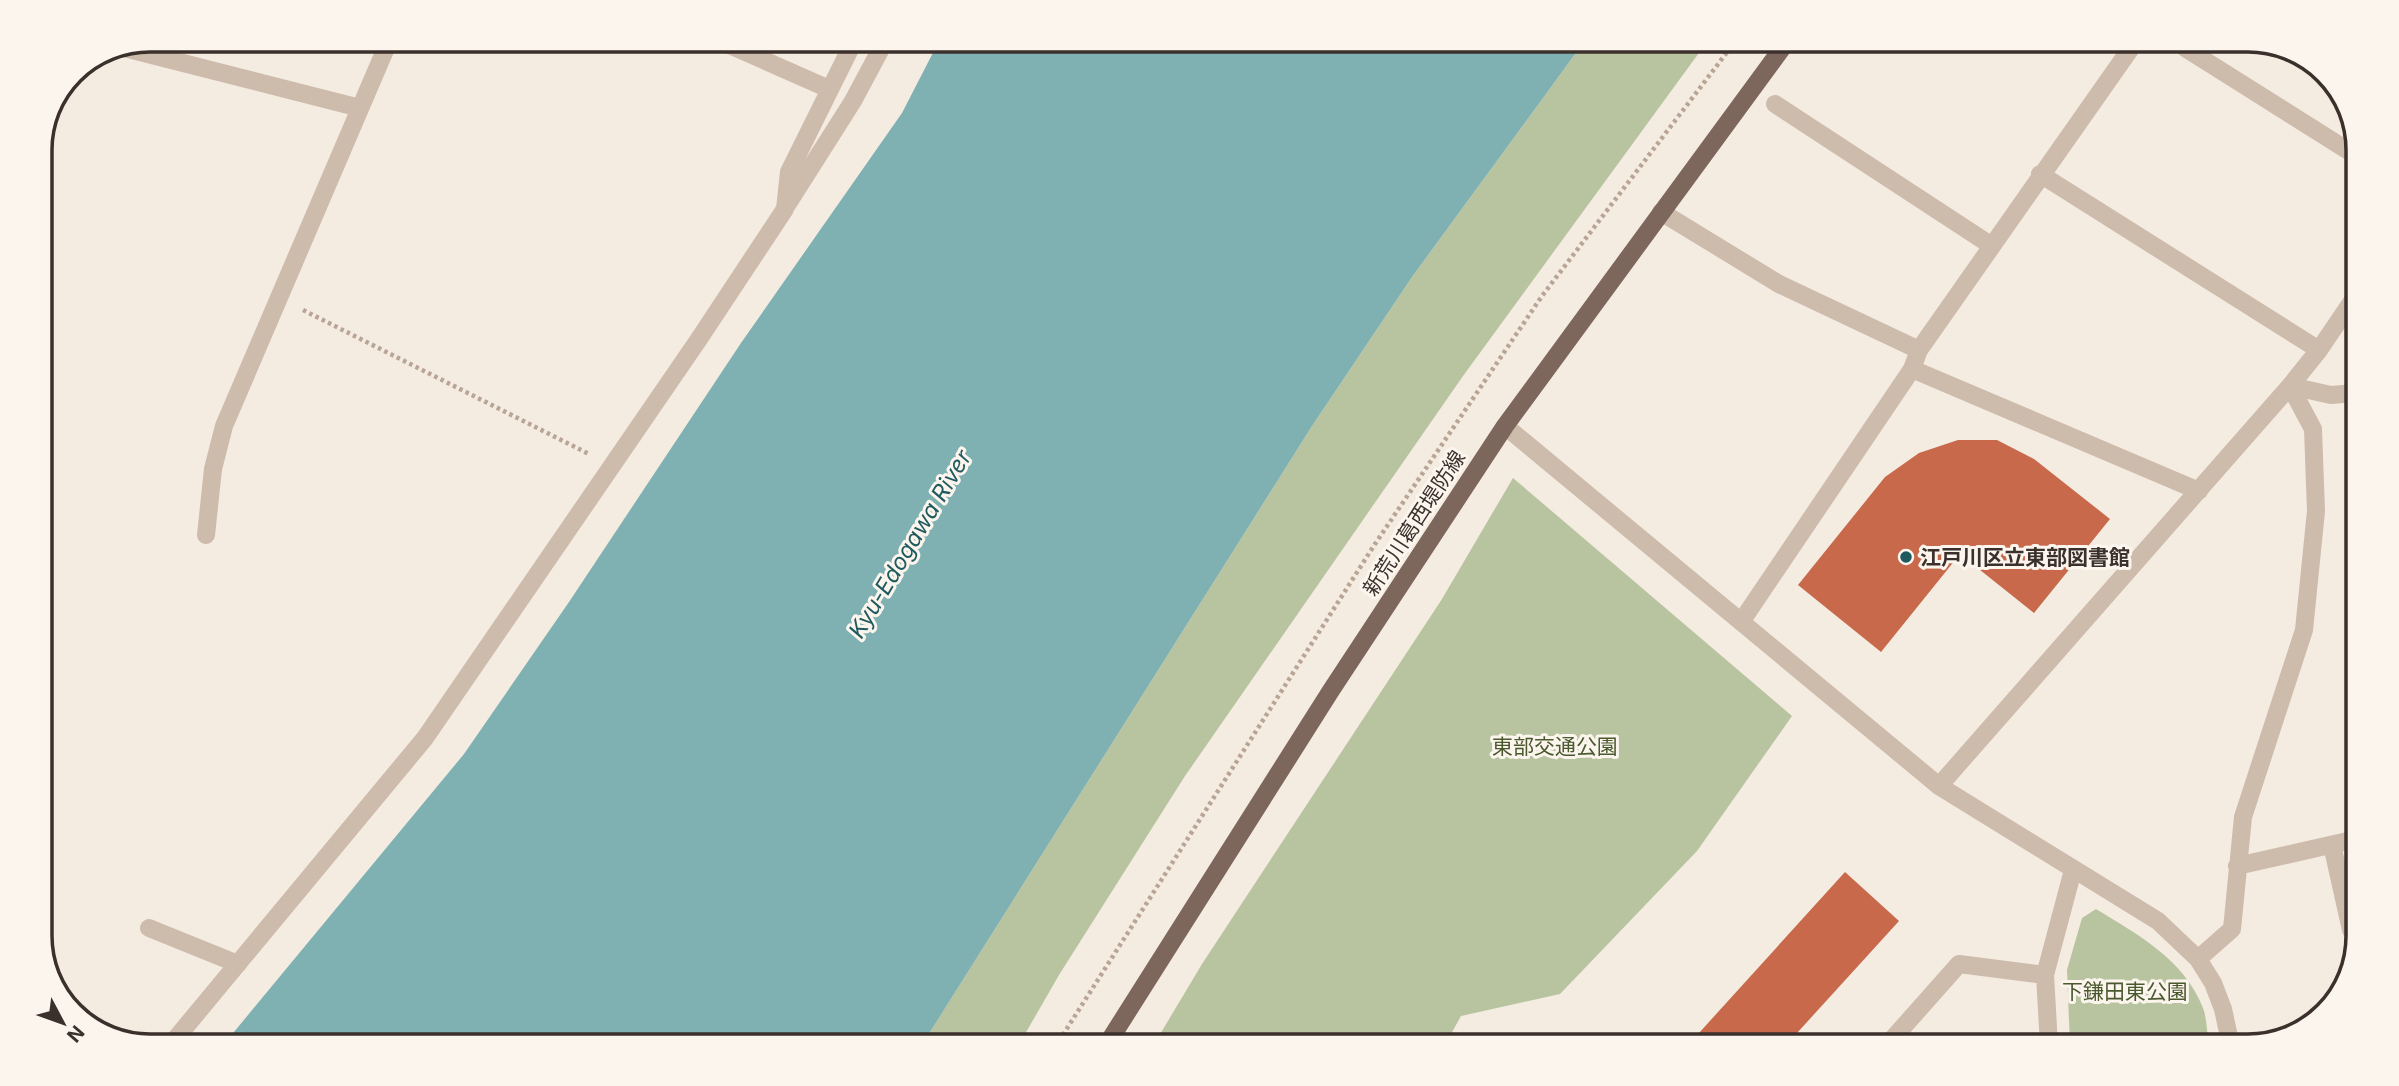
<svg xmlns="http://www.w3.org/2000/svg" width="2399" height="1086" viewBox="0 0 2399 1086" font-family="Inter,'Noto Sans JP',sans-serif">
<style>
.green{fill:#b8c4a0}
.water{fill:#7fb0b2}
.building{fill:#c8694b}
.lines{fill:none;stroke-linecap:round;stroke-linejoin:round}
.path{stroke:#b9a596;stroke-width:4.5;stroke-dasharray:3.5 3.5;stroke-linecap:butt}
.minor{stroke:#cdbbac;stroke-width:18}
.major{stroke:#7d675c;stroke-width:18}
.poi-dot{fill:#1f5a5e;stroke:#fbf5ee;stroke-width:2.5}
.labels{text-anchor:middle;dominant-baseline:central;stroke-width:6;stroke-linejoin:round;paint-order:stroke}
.street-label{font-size:21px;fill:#3b302b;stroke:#fbf5ee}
.poi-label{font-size:21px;font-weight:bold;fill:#3b302b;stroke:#fbf5ee;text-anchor:start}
.park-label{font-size:21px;fill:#4a5a2e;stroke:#fbf5ee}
.water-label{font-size:23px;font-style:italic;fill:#1f5a5e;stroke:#fbf5ee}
.rim{fill:none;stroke:#3b302b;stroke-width:3.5}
</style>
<rect width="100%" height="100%" fill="#f4ebe1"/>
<!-- green -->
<path class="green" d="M 1581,46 L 1704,46 L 1463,376 L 1185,776 L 1059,975 L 1021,1041 L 925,1040 L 1312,426 L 1412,277 Z
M 1513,478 L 1792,716 L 1697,851 L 1560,994 L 1461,1016 L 1446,1043 L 1156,1041 L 1202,964 L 1442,599 Z
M 2096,909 C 2138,935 2184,959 2203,1008 C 2207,1019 2207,1034 2209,1046 L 2070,1045 L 2067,970 L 2082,918 Z"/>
<!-- water -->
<path class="water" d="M 938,43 L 1581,46 L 1412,277 L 1312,426 L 925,1040 L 229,1038 L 464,754 L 569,602 L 741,343 L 902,113 Z"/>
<!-- building -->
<path class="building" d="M 1958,440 L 1997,440 L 2034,459 L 2110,519 L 2034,613 L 1960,554 L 1881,652 L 1798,585 L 1885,477 L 1919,453 Z
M 1845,872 L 1899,921 L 1787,1044 L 1689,1044 Z"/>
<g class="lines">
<!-- path -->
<path class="path" d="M 303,310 L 589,454
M 1059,1041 L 1375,544 L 1542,296 L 1731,47"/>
<!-- minor -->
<path class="minor" d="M 725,43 L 829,89
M 2185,48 L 2358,157
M 128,49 L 360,108
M 1775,104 L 1992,246
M 2040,174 L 2319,350
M 787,205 L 853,101 L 884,43
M 1661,212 L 1779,284 L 1919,350
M 1912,369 L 2199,491
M 2290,386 L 2331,395 L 2356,393
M 1505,426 L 1939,786 L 2158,921 L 2198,959 L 2213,983 L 2223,1009 L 2231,1046
M 206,535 L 213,469 L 224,426 L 389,41
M 1741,622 L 1912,369 L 1919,350 L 2131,48
M 1939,786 L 2290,386 L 2319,350 L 2357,294
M 2332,845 L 2351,930
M 2237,866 L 2352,840
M 149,928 L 238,964
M 2198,959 L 2232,929 L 2243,817 L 2304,630 L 2316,511 L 2313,429 L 2290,386
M 177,1037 L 425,738 L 699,339 L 785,209 L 789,172 L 853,43
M 1888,1044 L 1959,964 L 2045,975
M 2049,1045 L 2045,975 L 2073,870"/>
<!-- major -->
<path class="major" d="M 1109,1041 L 1330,692 L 1505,426 L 1783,47"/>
</g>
<!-- markers -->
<circle class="poi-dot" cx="1906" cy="557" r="7"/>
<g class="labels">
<!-- street labels -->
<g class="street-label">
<text transform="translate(1414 523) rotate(-57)">新荒川葛西堤防線</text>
</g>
<!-- poi labels -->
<g class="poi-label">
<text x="1920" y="557">江戸川区立東部図書館</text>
</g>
<!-- park labels -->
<g class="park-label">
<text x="1555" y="746">東部交通公園</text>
<text x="2125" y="991">下鎌田東公園</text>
</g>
<!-- water labels -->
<g class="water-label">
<text transform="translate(910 544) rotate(-59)">Kyu-Edogawa River</text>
</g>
</g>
<!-- crop -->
<path d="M0 0H2399V1086H0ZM150 52H2248A98 98 0 0 1 2346 150V936A98 98 0 0 1 2248 1034H150A98 98 0 0 1 52 936V150A98 98 0 0 1 150 52Z" fill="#fbf5ee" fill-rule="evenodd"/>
<path class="rim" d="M150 52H2248A98 98 0 0 1 2346 150V936A98 98 0 0 1 2248 1034H150A98 98 0 0 1 52 936V150A98 98 0 0 1 150 52Z"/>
<!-- north arrow -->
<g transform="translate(63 1023) rotate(131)" stroke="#fbf5ee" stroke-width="5" paint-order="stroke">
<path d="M0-5L12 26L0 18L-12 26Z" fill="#3b302b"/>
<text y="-10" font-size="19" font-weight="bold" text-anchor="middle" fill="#3b302b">N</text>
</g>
</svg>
